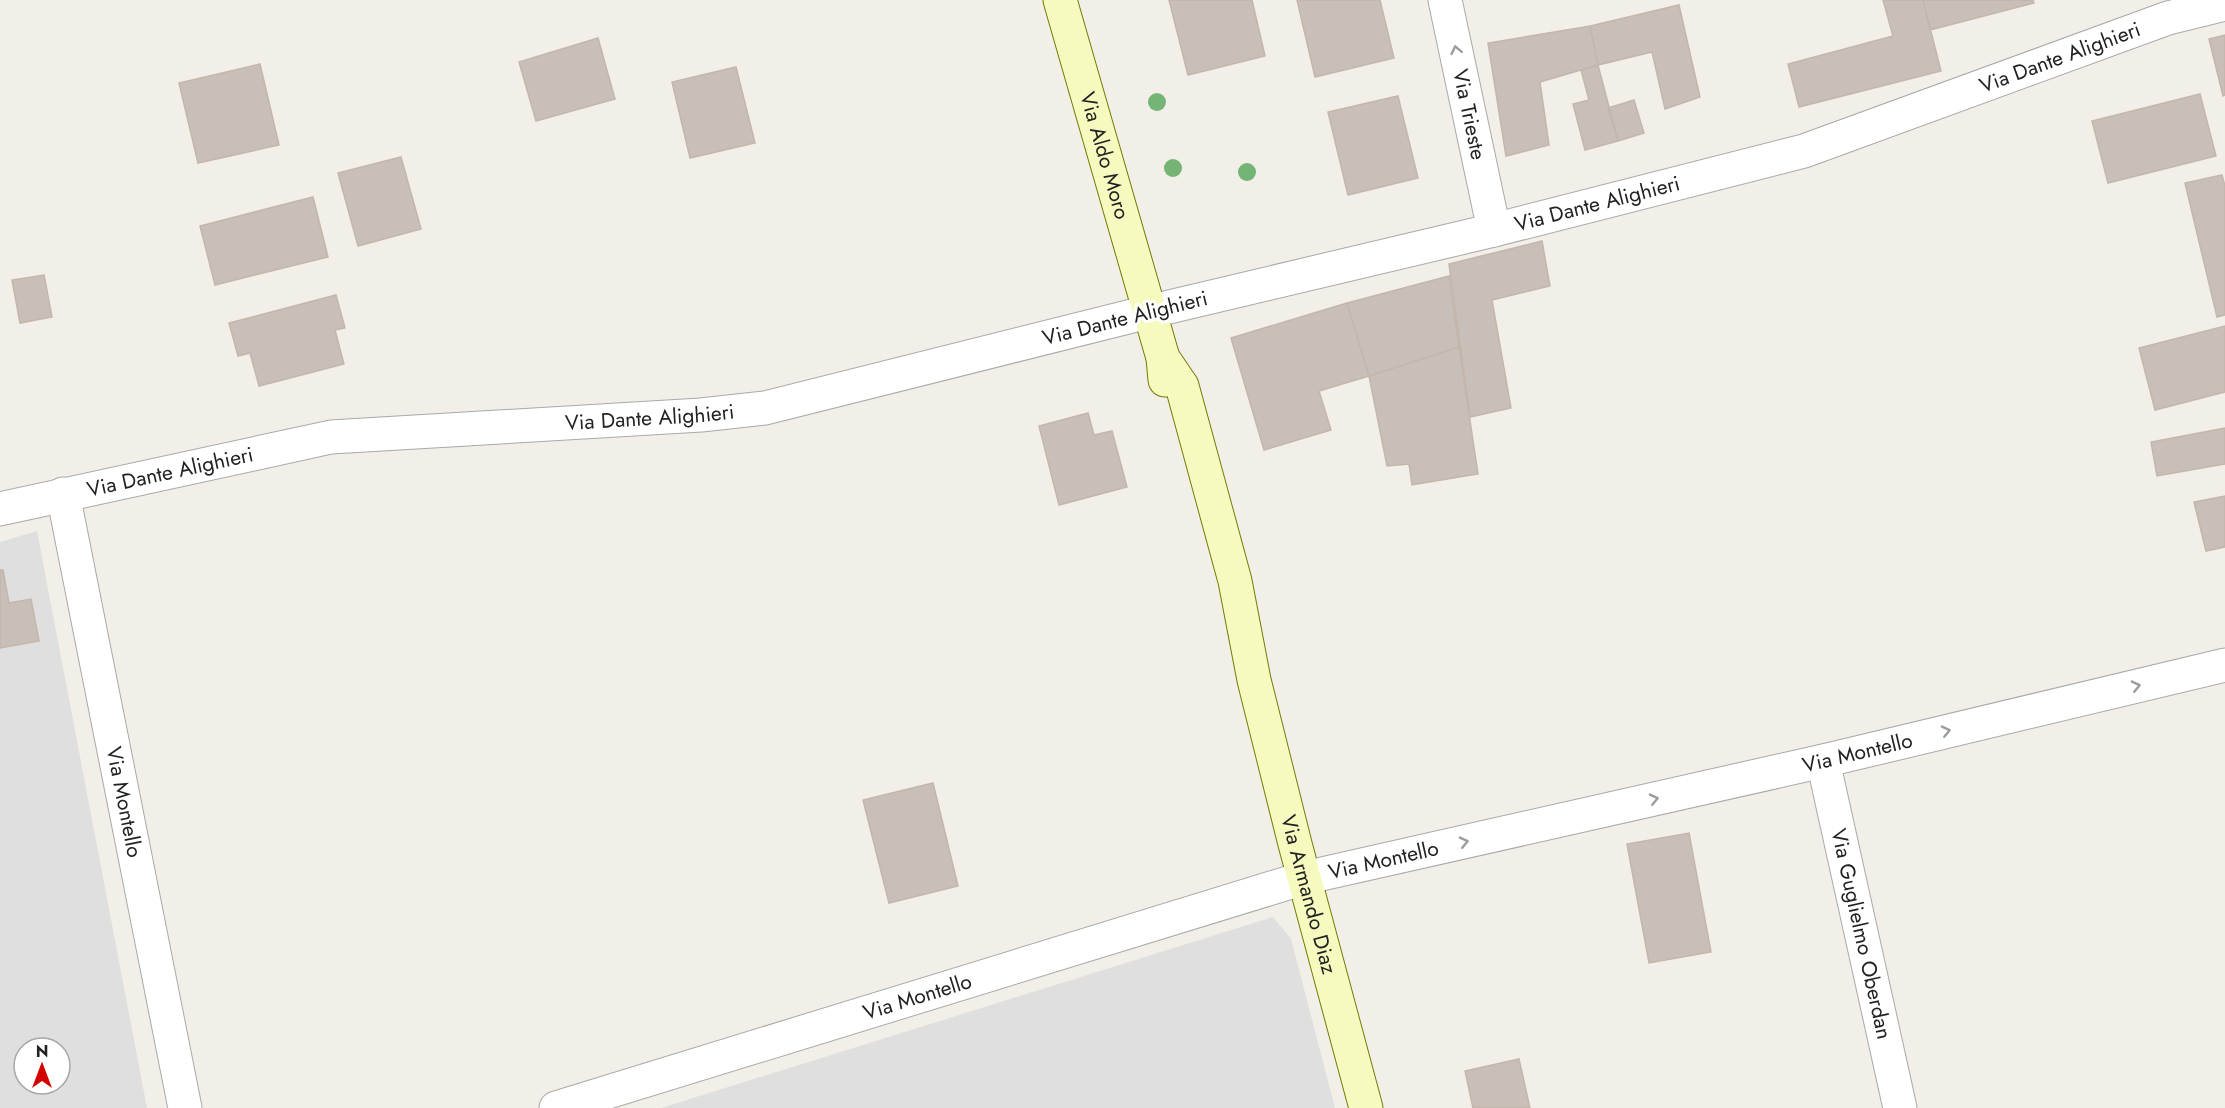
<svg xmlns="http://www.w3.org/2000/svg" width="2225" height="1108" viewBox="0 0 2225 1108" font-family="Jost,sans-serif">
<style>
.residential{fill:#e0dfdf;fill-rule:evenodd}
.building{fill:#c7bfb8;stroke:#c4b6ab;stroke-width:1.5}
.lines{fill:none;stroke-linecap:round;stroke-linejoin:round}
.minor-casing{stroke:#a9a9a9;stroke-width:35}
.tertiary-casing{stroke:#a9a9a9;stroke-width:35}
.secondary-casing{stroke:#707d05;stroke-width:35}
.minor{stroke:#fff;stroke-width:33}
.tertiary{stroke:#fff;stroke-width:33}
.secondary{stroke:#f7fabf;stroke-width:33}
.tree{fill:#74b475}
.oneway{stroke:#9c9c9c}
.labels{text-anchor:middle;dominant-baseline:central;stroke-width:6;stroke-linejoin:round;paint-order:stroke}
.street-label{font-size:21px;fill:#222;stroke:#fff}
</style>
<rect width="100%" height="100%" fill="#f2efe9"/>
<!-- residential -->
<path class="residential" d="M 37,531 L 147,1108 L 0,1108 L 0,542 ZM 24,1048 L 60,1048 L 60,1084 L 24,1084 Z
M 1273,917 L 1291,939 L 1335,1108 L 661,1108 Z"/>
<!-- building -->
<path class="building" d="M 1169,0 L 1252,0 L 1265,56 L 1188,75 Z
M 1297,0 L 1380,0 L 1394,58 L 1315,77 Z
M 1883,0 L 1923,0 L 1941,71 L 1799,107 L 1788,64 L 1893,36 Z
M 1923,0 L 2033,0 L 2034,3 L 1930,30 Z
M 1679,5 L 1700,97 L 1665,109 L 1652,52 L 1598,65 L 1590,26 Z
M 1590,26 L 1598,65 L 1540,82 L 1549,145 L 1506,156 L 1488,43 Z
M 2225,35 L 2225,95 L 2223,96 L 2209,39 Z
M 598,38 L 615,99 L 536,121 L 519,62 Z
M 260,64 L 279,145 L 198,163 L 179,83 Z
M 1598,65 L 1618,141 L 1585,150 L 1573,104 L 1589,100 L 1581,70 Z
M 736,67 L 755,143 L 690,158 L 672,82 Z
M 2200,94 L 2216,156 L 2108,183 L 2092,121 Z
M 1398,96 L 1418,178 L 1348,195 L 1328,112 Z
M 1634,100 L 1644,133 L 1618,141 L 1608,108 Z
M 401,157 L 421,229 L 358,246 L 338,173 Z
M 2222,175 L 2225,186 L 2225,315 L 2217,317 L 2185,183 Z
M 313,197 L 328,257 L 215,285 L 200,226 Z
M 1542,241 L 1550,286 L 1492,300 L 1511,408 L 1470,417 L 1449,264 Z
M 44,275 L 52,317 L 20,323 L 12,280 Z
M 1449,276 L 1459,347 L 1369,376 L 1347,303 Z
M 336,295 L 345,328 L 335,330 L 344,364 L 259,386 L 250,353 L 238,356 L 229,323 Z
M 1347,303 L 1369,376 L 1319,391 L 1331,430 L 1264,450 L 1231,338 Z
M 2225,326 L 2225,392 L 2155,410 L 2139,348 Z
M 1459,347 L 1478,474 L 1412,485 L 1409,464 L 1387,466 L 1369,376 Z
M 1088,413 L 1094,435 L 1112,431 L 1127,487 L 1059,505 L 1039,426 Z
M 2225,428 L 2225,464 L 2157,476 L 2151,442 Z
M 2225,496 L 2225,547 L 2206,551 L 2194,502 Z
M 0,570 L 3,570 L 9,603 L 31,599 L 39,641 L 0,648 Z
M 933,783 L 958,886 L 889,903 L 863,800 Z
M 1689,833 L 1711,952 L 1649,963 L 1627,844 Z
M 1519,1059 L 1530,1108 L 1473,1108 L 1465,1071 Z"/>
<g class="lines">
<defs>
<g id="minor">
<path id="s1" d="M 1445,0 L 1494,230"/>
<path id="s2" d="M 1148,312 L 1494,230 L 1804,151 L 2168,18 L 2225,4"/>
<path id="s3" d="M 63,494 L 185,1108"/>
<path id="s4" d="M 1823,761 L 1900,1108"/>
<path id="s5" d="M 556,1108 L 1304,878 L 1823,761 L 2225,665"/>
</g>
<g id="tertiary">
<path id="s6" d="M 0,509 L 331,437 L 701,415 L 765,408 L 1148,312"/>
</g>
<g id="secondary">
<path id="s7" d="M 1060,0 L 1163,358 L 1165,380"/>
<path id="s8" d="M 1163,358 L 1182,386 L 1235,581 L 1254,680 L 1295,844 L 1366,1108"/>
</g>
</defs>
<!-- minor casing -->
<use href="#minor" class="minor-casing"/>
<!-- tertiary casing -->
<use href="#tertiary" class="tertiary-casing"/>
<!-- secondary casing -->
<use href="#secondary" class="secondary-casing"/>
<!-- minor -->
<use href="#minor" class="minor"/>
<!-- tertiary -->
<use href="#tertiary" class="tertiary"/>
<!-- secondary -->
<use href="#secondary" class="secondary"/>
</g>
<!-- trees -->
<g class="tree">
<circle cx="1157" cy="102" r="9"/>
<circle cx="1173" cy="168" r="9"/>
<circle cx="1247" cy="172" r="9"/>
</g>
<!-- one-way arrows -->
<defs><path id="oneway-chevron" d="M-2-3.5L2.5 0L-2 3.5" fill="none" stroke-width="1.6" stroke-linecap="round" stroke-linejoin="round" transform="scale(1.5)"/></defs>
<g class="oneway">
<use href="#oneway-chevron" transform="translate(1456 50) rotate(-102)"/>
<use href="#oneway-chevron" transform="translate(2136 686) rotate(-13)"/>
<use href="#oneway-chevron" transform="translate(1946 731) rotate(-13)"/>
<use href="#oneway-chevron" transform="translate(1654 799) rotate(-13)"/>
<use href="#oneway-chevron" transform="translate(1464 842) rotate(-13)"/>
</g>
<g class="labels">
<!-- street labels -->
<g class="street-label">
<text stroke="none"><textPath href="#s2" startOffset="948">Via Dante Alighieri</textPath></text>
<text stroke="none"><textPath href="#s1" startOffset="117">Via Trieste</textPath></text>
<text stroke="none"><textPath href="#s7" startOffset="162">Via Aldo Moro</textPath></text>
<text stroke="none"><textPath href="#s2" startOffset="462">Via Dante Alighieri</textPath></text>
<text transform="translate(1125 318) rotate(-14)">Via Dante Alighieri</text>
<text stroke="none"><textPath href="#s6" startOffset="658">Via Dante Alighieri</textPath></text>
<text stroke="none"><textPath href="#s6" startOffset="174">Via Dante Alighieri</textPath></text>
<text stroke="none"><textPath href="#s5" startOffset="1350">Via Montello</textPath></text>
<text stroke="none"><textPath href="#s3" startOffset="314">Via Montello</textPath></text>
<text stroke="none"><textPath href="#s5" startOffset="864">Via Montello</textPath></text>
<text stroke="none"><textPath href="#s8" startOffset="558">Via Armando Diaz</textPath></text>
<text stroke="none"><textPath href="#s4" startOffset="177">Via Guglielmo Oberdan</textPath></text>
<text stroke="none"><textPath href="#s5" startOffset="378">Via Montello</textPath></text>
</g>
</g>
<!-- north arrow -->
<g transform="translate(42 1066)"><circle r="28" fill="#ffffff" stroke="#a7a7a7" stroke-width="1.5"/>
<path d="M0-4.5L10 22L0 15L-10 22Z" fill="#d40000"/>
<text y="-9" font-size="16" font-weight="bold" text-anchor="middle" fill="#222222">N</text>
</g>
</svg>
